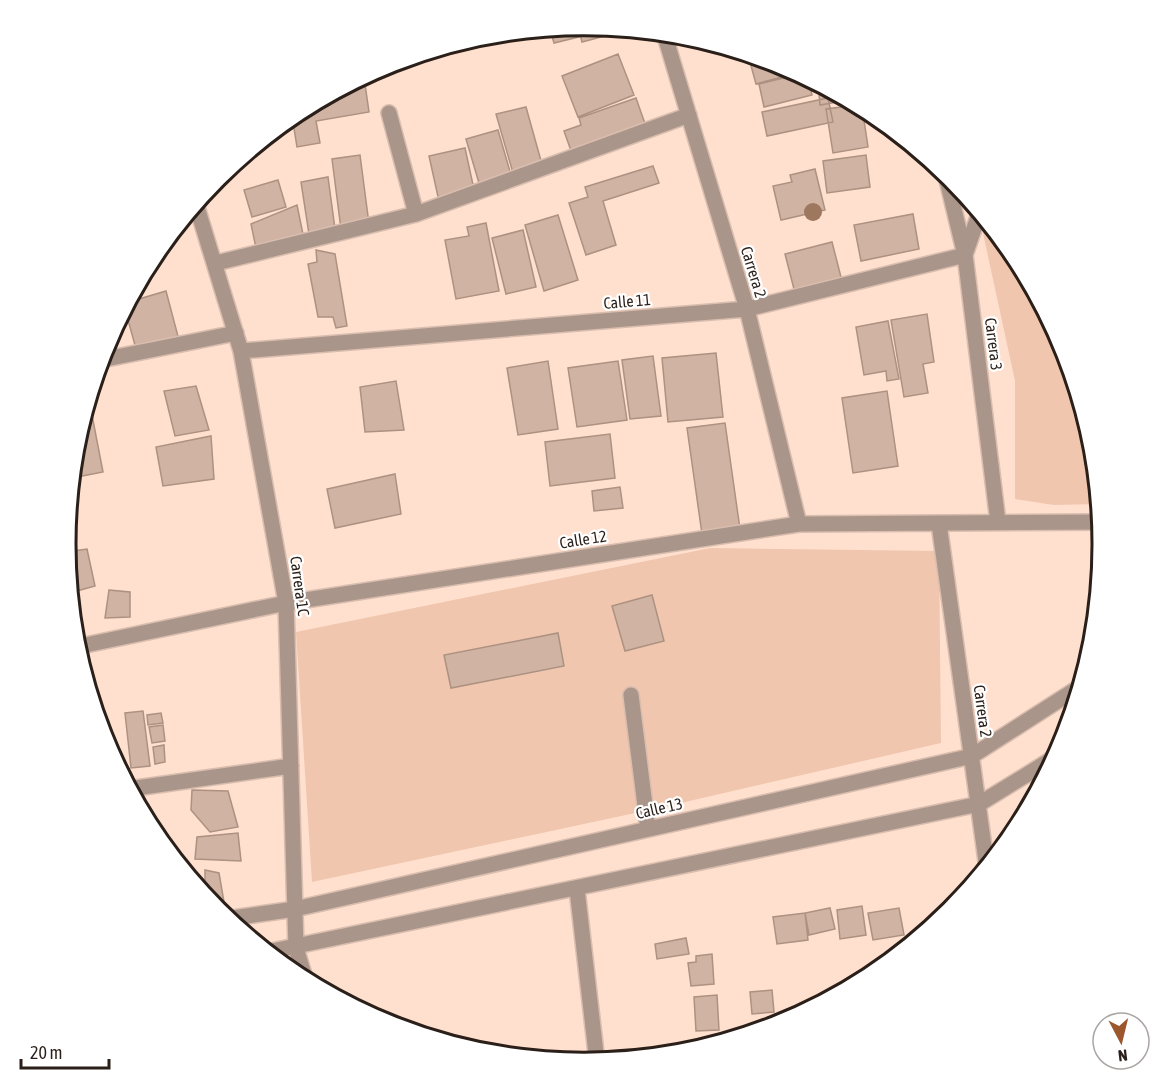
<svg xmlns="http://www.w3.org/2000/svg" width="1169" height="1089" viewBox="0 0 1169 1089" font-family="'Asap Condensed',sans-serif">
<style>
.green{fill:#f1c6ae}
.building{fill:#d0b3a3;stroke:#ad9181;stroke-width:1.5}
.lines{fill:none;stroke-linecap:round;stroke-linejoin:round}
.street-casing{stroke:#d9bdae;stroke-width:18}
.street{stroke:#aa958a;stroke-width:15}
.tree{fill:#9d775e}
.labels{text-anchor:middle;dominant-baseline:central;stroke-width:4.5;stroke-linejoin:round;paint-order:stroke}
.street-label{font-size:16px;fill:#2a1f19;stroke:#fff}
.rim{fill:none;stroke:#2a1f19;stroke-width:3}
</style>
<rect width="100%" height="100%" fill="#ffe0cf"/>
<!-- green -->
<path class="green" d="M 988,222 L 1016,256 L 1064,346 L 1094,444 L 1099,504 L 1054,505 L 1015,499 L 1015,381 L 981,224 Z
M 710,548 L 939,551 L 941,743 L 668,806 L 312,882 L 296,632 Z"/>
<!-- building -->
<path class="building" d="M 576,26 L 579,37 L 554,43 L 550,29 Z
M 578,26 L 615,29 L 616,33 L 582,42 Z
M 618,54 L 634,95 L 578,117 L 562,76 Z
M 761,58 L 783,65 L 797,73 L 756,84 L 750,62 Z
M 800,74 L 808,78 L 812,95 L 764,107 L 759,84 Z
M 364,77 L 369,112 L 316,121 L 320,143 L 297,147 L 292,116 Z
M 818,83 L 849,100 L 820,105 Z
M 636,98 L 649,135 L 575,162 L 564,131 L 581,125 L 579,118 Z
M 828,98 L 833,122 L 767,136 L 762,112 Z
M 857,105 L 862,107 L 868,147 L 833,153 L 826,109 Z
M 526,107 L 543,168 L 513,173 L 496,114 Z
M 498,130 L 511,175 L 479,183 L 466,139 Z
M 254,147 L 257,155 L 240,159 Z
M 465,148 L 475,194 L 439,201 L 429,156 Z
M 360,155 L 369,224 L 341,229 L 332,159 Z
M 866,155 L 870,187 L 827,193 L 823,161 Z
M 653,166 L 659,183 L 603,201 L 616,245 L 586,255 L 569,203 L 588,197 L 585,187 Z
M 815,169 L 825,210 L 781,220 L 773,186 L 792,182 L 790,175 Z
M 328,177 L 335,229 L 309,234 L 301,182 Z
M 278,180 L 286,207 L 252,217 L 244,190 Z
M 297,205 L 304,239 L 257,253 L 251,224 Z
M 913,214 L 919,249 L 861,261 L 854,225 Z
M 558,215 L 578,280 L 544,291 L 525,225 Z
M 486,223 L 499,291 L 456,299 L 445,240 L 469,236 L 467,227 Z
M 523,230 L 536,287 L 506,294 L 492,238 Z
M 832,242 L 842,281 L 795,293 L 785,254 Z
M 316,250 L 335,254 L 347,326 L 336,328 L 333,317 L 318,317 L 308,264 L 317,262 Z
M 166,291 L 180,344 L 138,356 L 125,309 L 129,302 Z
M 927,314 L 934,362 L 923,364 L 928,393 L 904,397 L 891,320 Z
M 888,321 L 899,379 L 887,381 L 886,371 L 864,375 L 856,327 Z
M 716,353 L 723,417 L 668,422 L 662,358 Z
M 653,356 L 661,416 L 630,419 L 622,360 Z
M 548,361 L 558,429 L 518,435 L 507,368 Z
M 618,361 L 627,420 L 577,427 L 568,368 Z
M 396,381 L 404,430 L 365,432 L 360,387 Z
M 196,386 L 209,430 L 175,436 L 164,391 Z
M 887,391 L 898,466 L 853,473 L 842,398 Z
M 91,410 L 103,472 L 72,478 L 76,443 L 85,411 Z
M 725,423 L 740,529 L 702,534 L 687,428 Z
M 610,434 L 615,478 L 550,486 L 545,442 Z
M 211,436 L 214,479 L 163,486 L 156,447 Z
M 395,474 L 401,514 L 335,528 L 327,489 Z
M 620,487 L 623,508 L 594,511 L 592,491 Z
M 87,549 L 95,586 L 73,592 L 69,585 L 66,552 Z
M 109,590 L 130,592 L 130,617 L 105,618 Z
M 652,595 L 664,641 L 625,651 L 612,606 Z
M 558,633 L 564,666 L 451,688 L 444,655 Z
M 81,664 L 85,664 L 90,690 L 89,690 Z
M 143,711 L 150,766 L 131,768 L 125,713 Z
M 161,713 L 163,723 L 148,725 L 147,715 Z
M 163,725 L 165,741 L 152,743 L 149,727 Z
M 164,745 L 165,762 L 155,764 L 153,747 Z
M 192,790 L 228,791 L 238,827 L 210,832 L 191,810 Z
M 238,833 L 241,861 L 195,859 L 197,837 Z
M 205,870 L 219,873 L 224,902 L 213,906 L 205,896 Z
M 862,906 L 866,935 L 840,939 L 837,910 Z
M 830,908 L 835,929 L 809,935 L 805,913 Z
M 899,908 L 904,935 L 873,940 L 868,913 Z
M 805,913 L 808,940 L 777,944 L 773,917 Z
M 686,938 L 689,954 L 657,959 L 655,944 Z
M 712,954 L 714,984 L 691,986 L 688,963 L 696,962 L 696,956 Z
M 772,990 L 774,1012 L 752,1014 L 750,992 Z
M 717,995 L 719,1030 L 696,1031 L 694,997 Z
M 803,1013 L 783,1024 L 783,1015 Z"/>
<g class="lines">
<defs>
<path id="street" d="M 664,33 L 747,309 L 799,524
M 389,113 L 416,214
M 945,172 L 965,255 L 998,522
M 196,204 L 241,351 L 286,603 L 296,948 L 306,981
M 216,263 L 416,214 L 689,115
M 241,351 L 747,309 L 965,255 L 977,220 L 985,218
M 101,360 L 236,333
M 939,524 L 987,868
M 76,647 L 286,603 L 799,524 L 1101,522
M 631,695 L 648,829
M 129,789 L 291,766
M 577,889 L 597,1062
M 226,919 L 295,909 L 972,756 L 1081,686
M 267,952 L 979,804 L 1057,756"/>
</defs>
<!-- street casing -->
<use href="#street" class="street-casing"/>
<!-- street -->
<use href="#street" class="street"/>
</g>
<!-- trees -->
<circle class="tree" cx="813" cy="212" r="9"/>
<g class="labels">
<!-- street labels -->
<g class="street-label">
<text transform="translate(754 272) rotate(73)">Carrera 2</text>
<text transform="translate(627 301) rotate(-5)">Calle 11</text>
<text transform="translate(994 344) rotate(83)">Carrera 3</text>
<text transform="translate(583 539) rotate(-9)">Calle 12</text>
<text transform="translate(300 586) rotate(82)">Carrera 1C</text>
<text transform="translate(983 711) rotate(82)">Carrera 2</text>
<text transform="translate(659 808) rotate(-13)">Calle 13</text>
</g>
</g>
<!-- crop -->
<path d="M0 0H1169V1089H0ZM76 544a508 508 0 1 1 1016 0a508 508 0 1 1-1016 0Z" fill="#fff" fill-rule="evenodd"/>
<path class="rim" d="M76 544a508 508 0 1 1 1016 0a508 508 0 1 1-1016 0Z"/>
<!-- north arrow -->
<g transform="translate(1121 1041) rotate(173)"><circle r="28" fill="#ffffff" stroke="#aaa5a3" stroke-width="1.5"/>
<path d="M0-4.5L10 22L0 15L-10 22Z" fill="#9d572c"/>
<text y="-9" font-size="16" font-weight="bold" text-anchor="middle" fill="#2a1f19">N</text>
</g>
<!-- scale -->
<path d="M21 1059v9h88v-9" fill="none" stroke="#2a1f19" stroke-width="3"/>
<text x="30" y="1059" font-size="18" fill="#2a1f19" stroke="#ffffff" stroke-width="4.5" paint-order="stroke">20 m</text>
</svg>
